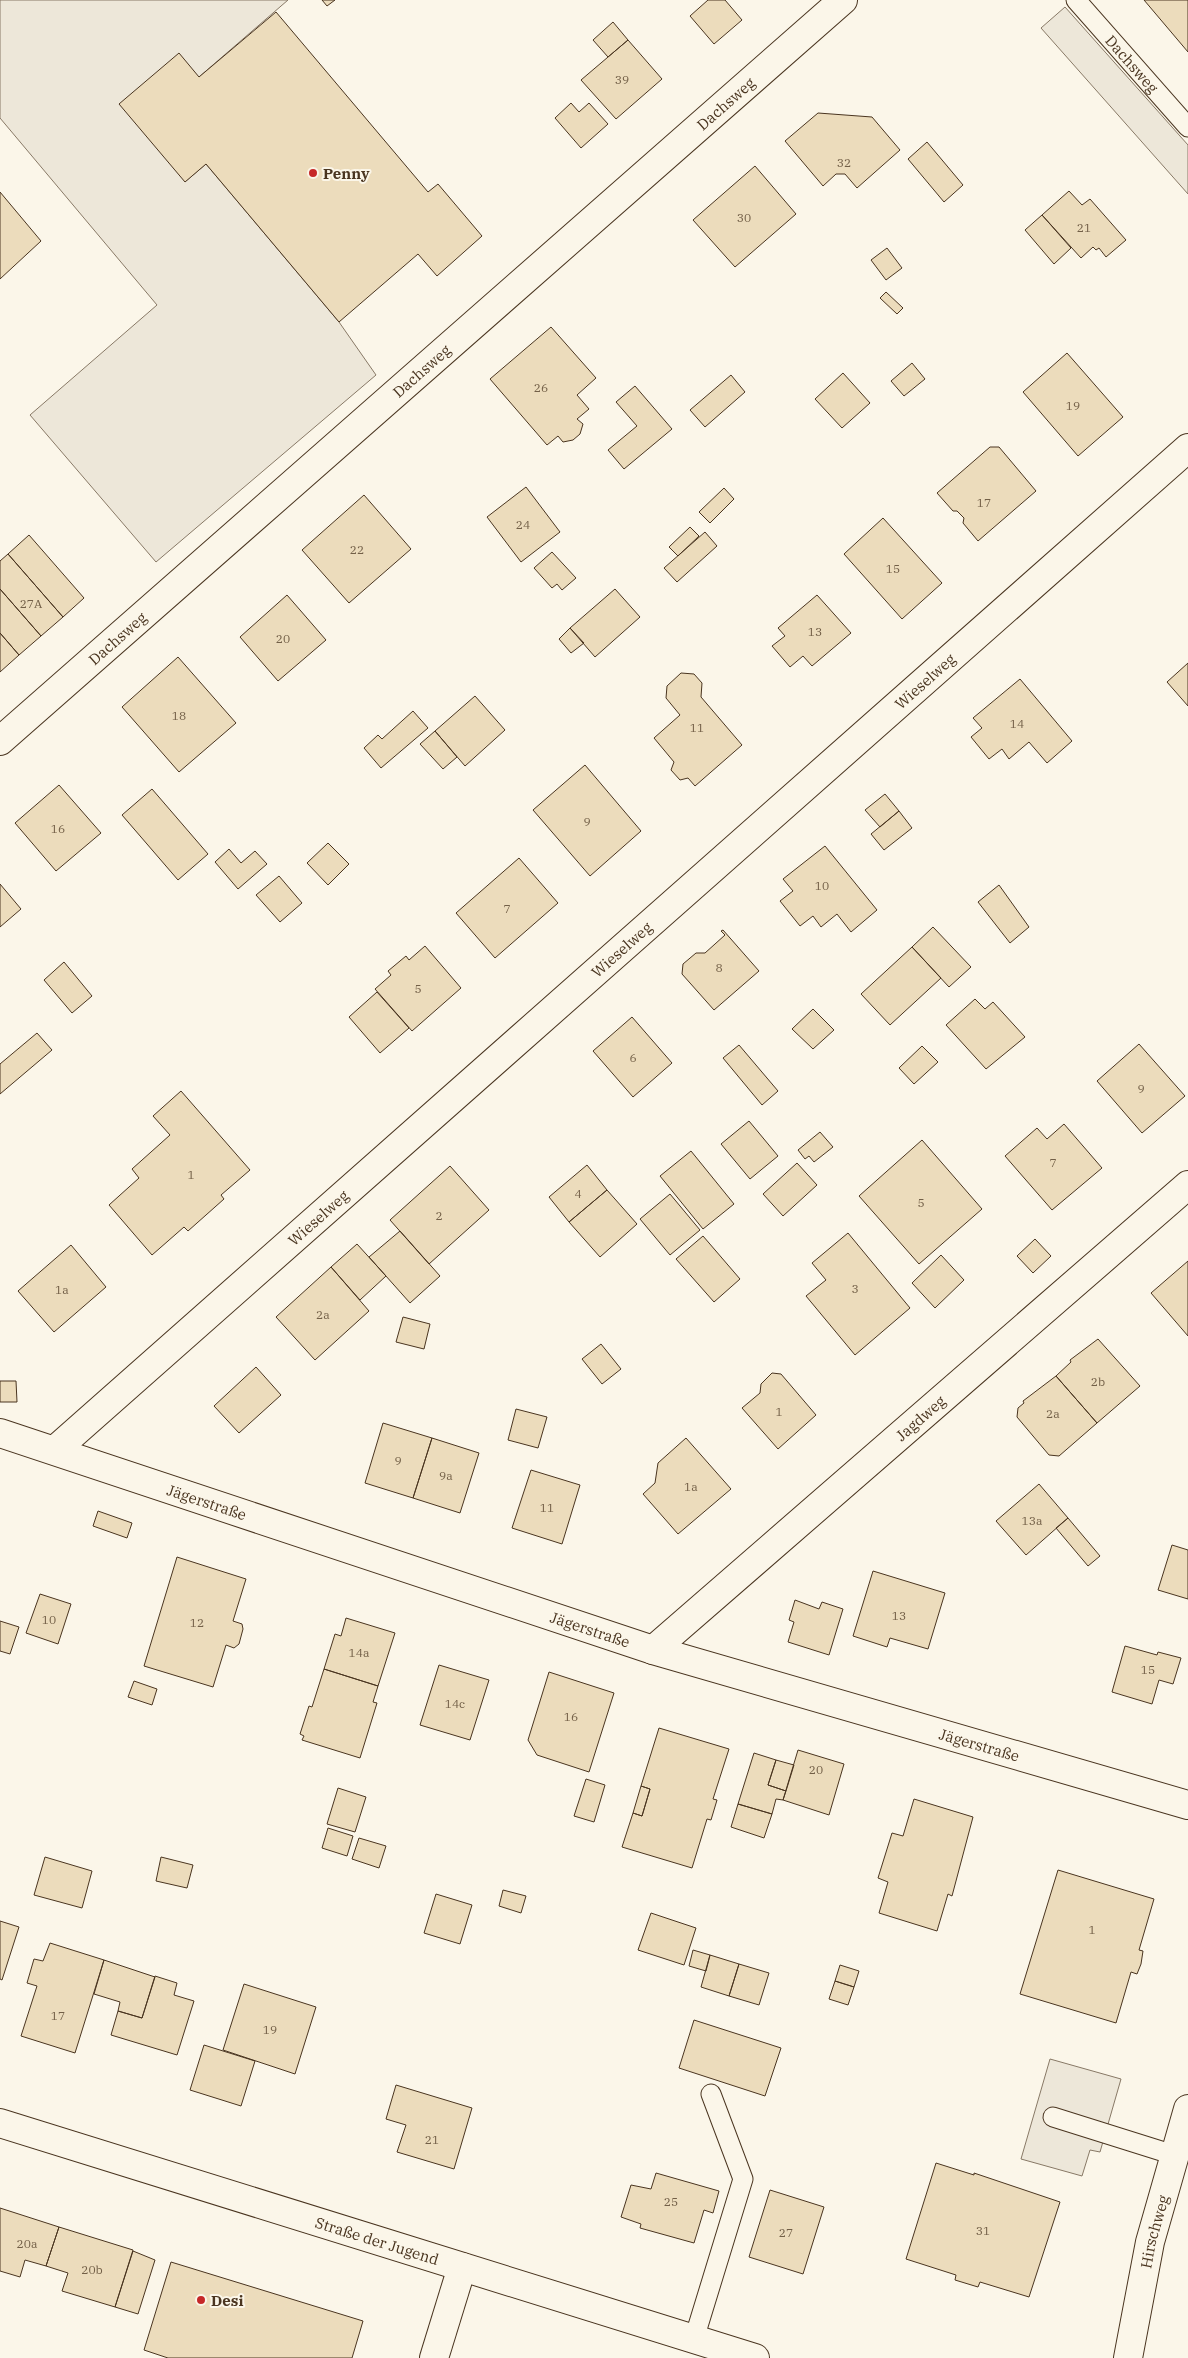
<svg xmlns="http://www.w3.org/2000/svg" width="1188" height="2358" viewBox="0 0 1188 2358" font-family="'IBM Plex Serif',serif">
<style>
.parking{fill:#ede7d9;stroke:#887966}
.building{fill:#ecdcbc;stroke:#4a3520}
.lines{fill:none;stroke-linecap:round;stroke-linejoin:round}
.service-casing{stroke:#4a3520;stroke-width:21}
.minor-casing{stroke:#4a3520;stroke-width:30}
.service{stroke:#fbf6e9;stroke-width:19}
.minor{stroke:#fbf6e9;stroke-width:28}
.poi-dot{fill:#c62828;stroke:#fbf6e9;stroke-width:2}
.labels{text-anchor:middle;dominant-baseline:central;stroke-width:4;stroke-linejoin:round;paint-order:stroke}
.number-label{font-size:12px;fill:#725f47}
.street-label{font-size:15px;fill:#4a3520;stroke:#fbf6e9}
.poi-label{font-size:15px;font-weight:bold;fill:#4a3520;stroke:#fbf6e9;text-anchor:start}
</style>
<rect width="100%" height="100%" fill="#fbf6e9"/>
<!-- parking -->
<path class="parking" d="M 0,0 L 288,0 L 199,77 L 186,181 L 206,164 L 339,322 L 376,375 L 156,562 L 30,415 L 157,305 L 0,118 Z
M 1065,7 L 1188,145 L 1188,194 L 1041,28 Z
M 1050,2059 L 1121,2079 L 1100,2152 L 1090,2150 L 1082,2176 L 1021,2159 Z"/>
<!-- building -->
<path class="building" d="M 322,0 L 335,0 L 327,6 Z
M 708,0 L 725,0 L 742,20 L 714,44 L 690,16 Z
M 1144,0 L 1188,0 L 1188,52 Z
M 276,12 L 428,192 L 438,184 L 482,236 L 437,276 L 418,254 L 339,322 L 206,164 L 185,182 L 119,104 L 179,53 L 199,77 Z
M 613,22 L 628,40 L 608,57 L 593,40 Z
M 628,40 L 662,79 L 616,119 L 581,80 Z
M 571,103 L 579,112 L 589,103 L 608,124 L 581,148 L 555,118 Z
M 818,113 L 872,117 L 900,150 L 857,188 L 845,174 L 836,174 L 823,186 L 785,141 Z
M 927,142 L 963,185 L 944,202 L 908,159 Z
M 755,166 L 796,214 L 735,267 L 693,220 Z
M 1069,191 L 1082,205 L 1090,199 L 1126,240 L 1106,257 L 1099,248 L 1096,250 L 1093,247 L 1081,258 L 1042,215 Z
M 0,192 L 41,241 L 0,279 Z
M 1042,215 L 1071,248 L 1054,264 L 1025,230 Z
M 887,248 L 902,268 L 886,280 L 871,260 Z
M 886,292 L 903,308 L 897,314 L 880,298 Z
M 551,327 L 596,378 L 577,395 L 589,409 L 577,419 L 583,424 L 580,434 L 573,440 L 563,442 L 558,436 L 547,445 L 490,379 Z
M 1067,353 L 1123,417 L 1078,456 L 1023,392 Z
M 912,363 L 925,379 L 904,396 L 891,381 Z
M 843,373 L 870,403 L 842,428 L 815,399 Z
M 731,375 L 745,392 L 705,427 L 690,410 Z
M 635,386 L 672,429 L 624,469 L 608,450 L 637,426 L 616,402 Z
M 990,447 L 999,447 L 1036,491 L 978,541 L 963,523 L 964,518 L 957,511 L 953,511 L 937,493 Z
M 526,487 L 560,532 L 521,562 L 487,517 Z
M 724,488 L 734,499 L 710,523 L 699,512 Z
M 364,495 L 411,549 L 349,603 L 302,550 Z
M 883,518 L 942,583 L 902,619 L 844,554 Z
M 690,527 L 699,536 L 678,556 L 669,547 Z
M 705,532 L 717,546 L 677,582 L 664,568 Z
M 29,535 L 84,598 L 63,617 L 8,554 Z
M 552,552 L 576,578 L 562,590 L 557,584 L 552,588 L 534,568 Z
M 8,554 L 63,617 L 41,636 L 0,589 L 0,561 Z
M 0,589 L 41,636 L 19,655 L 0,633 Z
M 615,589 L 640,617 L 595,657 L 570,628 Z
M 287,595 L 326,640 L 278,681 L 240,637 Z
M 817,595 L 851,633 L 812,666 L 803,656 L 790,667 L 772,646 L 785,636 L 778,628 Z
M 570,628 L 584,643 L 571,653 L 559,639 Z
M 0,633 L 19,655 L 0,672 Z
M 178,657 L 236,723 L 179,772 L 122,707 Z
M 1188,663 L 1188,706 L 1167,682 Z
M 681,673 L 694,674 L 702,683 L 701,697 L 742,745 L 695,786 L 688,778 L 680,780 L 671,770 L 674,762 L 654,738 L 680,715 L 666,698 L 667,686 Z
M 1020,679 L 1072,741 L 1047,763 L 1029,742 L 1009,759 L 1002,749 L 989,759 L 971,737 L 982,728 L 973,718 Z
M 475,696 L 505,730 L 465,766 L 435,731 Z
M 413,711 L 428,728 L 381,768 L 364,748 L 378,735 L 382,739 Z
M 435,731 L 457,757 L 443,769 L 420,744 Z
M 585,765 L 641,831 L 590,876 L 533,810 Z
M 59,785 L 101,833 L 56,871 L 15,823 Z
M 152,789 L 208,854 L 178,880 L 122,815 Z
M 885,794 L 899,811 L 880,827 L 865,810 Z
M 899,811 L 912,828 L 884,850 L 871,834 Z
M 328,843 L 349,864 L 328,885 L 307,863 Z
M 825,846 L 877,910 L 851,932 L 837,914 L 821,927 L 813,916 L 800,926 L 780,901 L 793,891 L 783,879 Z
M 229,849 L 241,863 L 255,851 L 267,864 L 238,889 L 215,862 Z
M 519,858 L 558,903 L 495,958 L 456,913 Z
M 279,876 L 302,903 L 280,922 L 256,895 Z
M 0,884 L 21,909 L 0,927 Z
M 999,885 L 1029,927 L 1010,943 L 978,902 Z
M 933,927 L 971,967 L 949,987 L 912,947 Z
M 723,930 L 759,971 L 714,1010 L 682,974 L 683,964 L 696,953 L 705,953 L 725,935 L 721,931 Z
M 425,946 L 461,988 L 412,1031 L 375,989 L 391,975 L 388,971 L 406,956 L 409,960 Z
M 912,947 L 941,978 L 890,1025 L 861,994 Z
M 64,962 L 92,996 L 72,1013 L 44,980 Z
M 377,992 L 409,1028 L 380,1053 L 349,1017 Z
M 975,999 L 985,1009 L 993,1002 L 1025,1037 L 986,1069 L 946,1025 Z
M 813,1009 L 834,1030 L 813,1049 L 792,1029 Z
M 632,1017 L 672,1063 L 633,1097 L 593,1051 Z
M 37,1033 L 52,1050 L 0,1094 L 0,1064 Z
M 1139,1044 L 1185,1096 L 1142,1133 L 1097,1081 Z
M 739,1045 L 778,1091 L 762,1105 L 723,1058 Z
M 922,1046 L 938,1062 L 914,1084 L 899,1068 Z
M 181,1091 L 250,1170 L 221,1195 L 224,1199 L 188,1231 L 184,1227 L 152,1255 L 109,1205 L 139,1178 L 132,1169 L 170,1135 L 153,1116 Z
M 749,1121 L 778,1156 L 750,1179 L 721,1144 Z
M 1064,1124 L 1102,1168 L 1052,1210 L 1005,1156 L 1037,1128 L 1047,1139 Z
M 820,1132 L 833,1147 L 814,1162 L 809,1156 L 805,1159 L 798,1150 Z
M 922,1140 L 982,1209 L 919,1264 L 859,1196 Z
M 691,1151 L 734,1204 L 703,1229 L 660,1176 Z
M 797,1163 L 817,1185 L 783,1216 L 763,1194 Z
M 587,1165 L 607,1190 L 569,1222 L 549,1197 Z
M 450,1166 L 489,1210 L 429,1264 L 390,1220 Z
M 607,1190 L 637,1224 L 600,1257 L 569,1222 Z
M 670,1194 L 700,1230 L 670,1255 L 640,1219 Z
M 400,1231 L 440,1276 L 410,1303 L 369,1257 Z
M 848,1233 L 910,1308 L 855,1355 L 806,1296 L 826,1280 L 812,1263 Z
M 703,1236 L 740,1279 L 714,1302 L 676,1259 Z
M 1035,1239 L 1051,1256 L 1033,1273 L 1017,1256 Z
M 357,1244 L 386,1276 L 360,1300 L 331,1267 Z
M 71,1245 L 106,1287 L 54,1332 L 18,1291 Z
M 941,1255 L 964,1280 L 935,1308 L 912,1283 Z
M 1188,1261 L 1188,1336 L 1151,1293 Z
M 331,1267 L 369,1311 L 315,1360 L 276,1317 Z
M 403,1317 L 430,1324 L 424,1349 L 396,1342 Z
M 1098,1339 L 1140,1386 L 1097,1423 L 1056,1376 L 1071,1362 L 1070,1360 Z
M 601,1344 L 621,1369 L 602,1384 L 582,1359 Z
M 256,1367 L 281,1395 L 239,1433 L 214,1406 Z
M 772,1373 L 781,1374 L 816,1415 L 778,1449 L 742,1408 L 760,1393 L 761,1384 Z
M 1056,1376 L 1097,1423 L 1059,1456 L 1049,1455 L 1017,1417 L 1018,1408 L 1024,1403 L 1023,1401 Z
M 0,1381 L 16,1381 L 17,1402 L 0,1402 Z
M 516,1409 L 547,1417 L 538,1448 L 508,1440 Z
M 383,1423 L 432,1438 L 413,1498 L 365,1483 Z
M 432,1438 L 479,1453 L 460,1513 L 413,1498 Z
M 686,1438 L 731,1489 L 678,1534 L 643,1494 L 655,1483 L 658,1463 Z
M 531,1470 L 580,1485 L 562,1544 L 512,1528 Z
M 1039,1484 L 1068,1518 L 1026,1555 L 996,1521 Z
M 98,1511 L 132,1523 L 127,1538 L 93,1526 Z
M 1068,1518 L 1100,1556 L 1088,1566 L 1056,1528 Z
M 1172,1545 L 1188,1550 L 1188,1599 L 1158,1590 Z
M 177,1557 L 246,1579 L 233,1621 L 242,1624 L 243,1629 L 239,1644 L 234,1648 L 226,1645 L 213,1687 L 144,1666 Z
M 873,1571 L 945,1593 L 928,1649 L 890,1638 L 887,1647 L 853,1636 Z
M 40,1594 L 71,1604 L 58,1644 L 26,1633 Z
M 795,1600 L 819,1609 L 822,1602 L 843,1609 L 829,1655 L 788,1642 L 794,1622 L 789,1620 Z
M 346,1618 L 395,1633 L 378,1686 L 324,1669 L 335,1634 L 341,1636 Z
M 0,1621 L 19,1627 L 10,1654 L 0,1651 Z
M 1125,1646 L 1157,1655 L 1158,1652 L 1181,1658 L 1173,1684 L 1159,1680 L 1152,1704 L 1112,1692 Z
M 439,1665 L 489,1680 L 470,1740 L 420,1725 Z
M 324,1669 L 378,1686 L 373,1702 L 377,1703 L 360,1758 L 302,1740 L 304,1736 L 300,1734 L 309,1706 L 312,1707 Z
M 549,1672 L 614,1693 L 589,1772 L 537,1755 L 528,1740 Z
M 134,1681 L 157,1689 L 152,1705 L 128,1697 Z
M 659,1728 L 729,1749 L 713,1799 L 717,1800 L 711,1820 L 707,1819 L 692,1868 L 622,1847 L 633,1813 L 642,1816 L 650,1789 L 641,1786 Z
M 798,1750 L 844,1764 L 829,1815 L 783,1800 Z
M 754,1753 L 776,1760 L 768,1785 L 786,1791 L 783,1800 L 776,1799 L 772,1814 L 738,1804 Z
M 776,1760 L 794,1765 L 786,1791 L 768,1785 Z
M 586,1779 L 605,1785 L 594,1822 L 574,1816 Z
M 641,1786 L 650,1789 L 642,1816 L 633,1813 Z
M 338,1788 L 366,1797 L 355,1832 L 327,1824 Z
M 914,1799 L 973,1817 L 952,1896 L 948,1894 L 937,1931 L 879,1913 L 888,1882 L 878,1878 L 892,1833 L 903,1836 Z
M 738,1804 L 772,1814 L 764,1838 L 731,1827 Z
M 328,1828 L 353,1836 L 347,1856 L 322,1848 Z
M 359,1838 L 386,1846 L 379,1868 L 352,1859 Z
M 45,1857 L 92,1871 L 82,1908 L 34,1895 Z
M 161,1857 L 193,1865 L 187,1888 L 156,1881 Z
M 1058,1870 L 1154,1899 L 1139,1950 L 1143,1951 L 1141,1964 L 1137,1974 L 1131,1972 L 1116,2023 L 1020,1994 Z
M 503,1890 L 526,1896 L 521,1913 L 499,1906 Z
M 436,1894 L 472,1905 L 460,1944 L 424,1933 Z
M 651,1913 L 696,1928 L 684,1965 L 638,1950 Z
M 0,1921 L 19,1927 L 2,1980 L 0,1979 Z
M 50,1943 L 104,1960 L 75,2053 L 21,2036 L 37,1986 L 27,1983 L 34,1959 L 43,1961 Z
M 693,1950 L 710,1955 L 706,1971 L 689,1966 Z
M 710,1955 L 739,1964 L 729,1996 L 701,1987 Z
M 104,1960 L 155,1977 L 142,2018 L 118,2011 L 120,2002 L 94,1994 Z
M 739,1964 L 769,1973 L 759,2005 L 729,1996 Z
M 840,1965 L 859,1971 L 854,1987 L 835,1981 Z
M 155,1976 L 177,1983 L 174,1995 L 194,2001 L 177,2055 L 111,2035 L 118,2011 L 142,2018 Z
M 835,1981 L 854,1987 L 848,2005 L 829,1999 Z
M 244,1984 L 316,2007 L 295,2074 L 223,2050 Z
M 694,2020 L 781,2048 L 765,2096 L 679,2068 Z
M 204,2045 L 255,2061 L 241,2106 L 190,2090 Z
M 396,2085 L 472,2108 L 454,2169 L 397,2152 L 406,2125 L 386,2119 Z
M 936,2163 L 974,2175 L 974,2173 L 1060,2202 L 1029,2297 L 980,2282 L 978,2287 L 955,2280 L 956,2275 L 906,2259 Z
M 656,2173 L 719,2191 L 713,2213 L 704,2210 L 694,2243 L 640,2228 L 641,2224 L 621,2217 L 631,2185 L 651,2189 Z
M 770,2190 L 824,2207 L 803,2274 L 749,2257 Z
M 0,2208 L 59,2227 L 46,2266 L 25,2260 L 20,2277 L 0,2271 Z
M 59,2227 L 133,2250 L 115,2307 L 62,2291 L 68,2273 L 46,2266 Z
M 133,2251 L 155,2260 L 138,2314 L 115,2307 Z
M 171,2262 L 363,2321 L 352,2358 L 168,2358 L 144,2350 Z"/>
<g class="lines">
<defs>
<g id="service">
<path id="s1" d="M 1076,0 L 1188,127"/>
<path d="M 1053,2117 L 1174,2155"/>
<path d="M 694,2339 L 743,2179 L 711,2094"/>
</g>
<g id="minor">
<path id="s2" d="M 0,741 L 843,0"/>
<path id="s3" d="M 0,1433 L 653,1650 L 1188,1805"/>
<path id="s4" d="M 55,1450 L 1188,448"/>
<path id="s5" d="M 653,1650 L 1188,1185"/>
<path id="s6" d="M 0,2123 L 755,2358"/>
<path d="M 434,2358 L 462,2267"/>
<path id="s7" d="M 1128,2358 L 1150,2242 L 1188,2109"/>
</g>
</defs>
<!-- service casing -->
<use href="#service" class="service-casing"/>
<!-- minor casing -->
<use href="#minor" class="minor-casing"/>
<!-- service -->
<use href="#service" class="service"/>
<!-- minor -->
<use href="#minor" class="minor"/>
</g>
<!-- markers -->
<g class="poi-dot">
<circle cx="313" cy="173" r="5"/>
<circle cx="201" cy="2300" r="5"/>
</g>
<g class="labels">
<!-- number labels -->
<g class="number-label">
<text x="622" y="79">39</text>
<text x="844" y="162">32</text>
<text x="744" y="217">30</text>
<text x="1084" y="227">21</text>
<text x="541" y="387">26</text>
<text x="1073" y="405">19</text>
<text x="984" y="502">17</text>
<text x="523" y="524">24</text>
<text x="357" y="549">22</text>
<text x="893" y="568">15</text>
<text x="31" y="603">27A</text>
<text x="815" y="631">13</text>
<text x="283" y="638">20</text>
<text x="179" y="715">18</text>
<text x="1017" y="723">14</text>
<text x="697" y="727">11</text>
<text x="587" y="821">9</text>
<text x="58" y="828">16</text>
<text x="822" y="885">10</text>
<text x="507" y="908">7</text>
<text x="719" y="967">8</text>
<text x="418" y="988">5</text>
<text x="633" y="1057">6</text>
<text x="1141" y="1088">9</text>
<text x="1053" y="1162">7</text>
<text x="191" y="1174">1</text>
<text x="578" y="1193">4</text>
<text x="921" y="1202">5</text>
<text x="439" y="1215">2</text>
<text x="855" y="1288">3</text>
<text x="62" y="1289">1a</text>
<text x="323" y="1314">2a</text>
<text x="1098" y="1381">2b</text>
<text x="779" y="1411">1</text>
<text x="1053" y="1413">2a</text>
<text x="398" y="1460">9</text>
<text x="446" y="1475">9a</text>
<text x="691" y="1486">1a</text>
<text x="547" y="1507">11</text>
<text x="1032" y="1520">13a</text>
<text x="899" y="1615">13</text>
<text x="49" y="1619">10</text>
<text x="197" y="1622">12</text>
<text x="359" y="1652">14a</text>
<text x="1148" y="1669">15</text>
<text x="455" y="1703">14c</text>
<text x="571" y="1716">16</text>
<text x="816" y="1769">20</text>
<text x="1092" y="1929">1</text>
<text x="58" y="2015">17</text>
<text x="270" y="2029">19</text>
<text x="432" y="2139">21</text>
<text x="671" y="2201">25</text>
<text x="983" y="2230">31</text>
<text x="786" y="2232">27</text>
<text x="27" y="2243">20a</text>
<text x="92" y="2269">20b</text>
</g>
<!-- street labels -->
<g class="street-label">
<text stroke="none"><textPath href="#s1" startOffset="85">Dachsweg</textPath></text>
<text stroke="none"><textPath href="#s2" startOffset="966">Dachsweg</textPath></text>
<text stroke="none"><textPath href="#s2" startOffset="561">Dachsweg</textPath></text>
<text stroke="none"><textPath href="#s2" startOffset="156">Dachsweg</textPath></text>
<text stroke="none"><textPath href="#s4" startOffset="1161">Wieselweg</textPath></text>
<text stroke="none"><textPath href="#s4" startOffset="756">Wieselweg</textPath></text>
<text stroke="none"><textPath href="#s4" startOffset="351">Wieselweg</textPath></text>
<text stroke="none"><textPath href="#s5" startOffset="354">Jagdweg</textPath></text>
<text stroke="none"><textPath href="#s3" startOffset="218">Jägerstraße</textPath></text>
<text stroke="none"><textPath href="#s3" startOffset="622">Jägerstraße</textPath></text>
<text stroke="none"><textPath href="#s3" startOffset="1028">Jägerstraße</textPath></text>
<text stroke="none"><textPath href="#s7" startOffset="129">Hirschweg</textPath></text>
<text stroke="none"><textPath href="#s6" startOffset="395">Straße der Jugend</textPath></text>
</g>
<!-- poi labels -->
<g class="poi-label">
<text x="323" y="173">Penny</text>
<text x="211" y="2300">Desi</text>
</g>
</g>
</svg>
